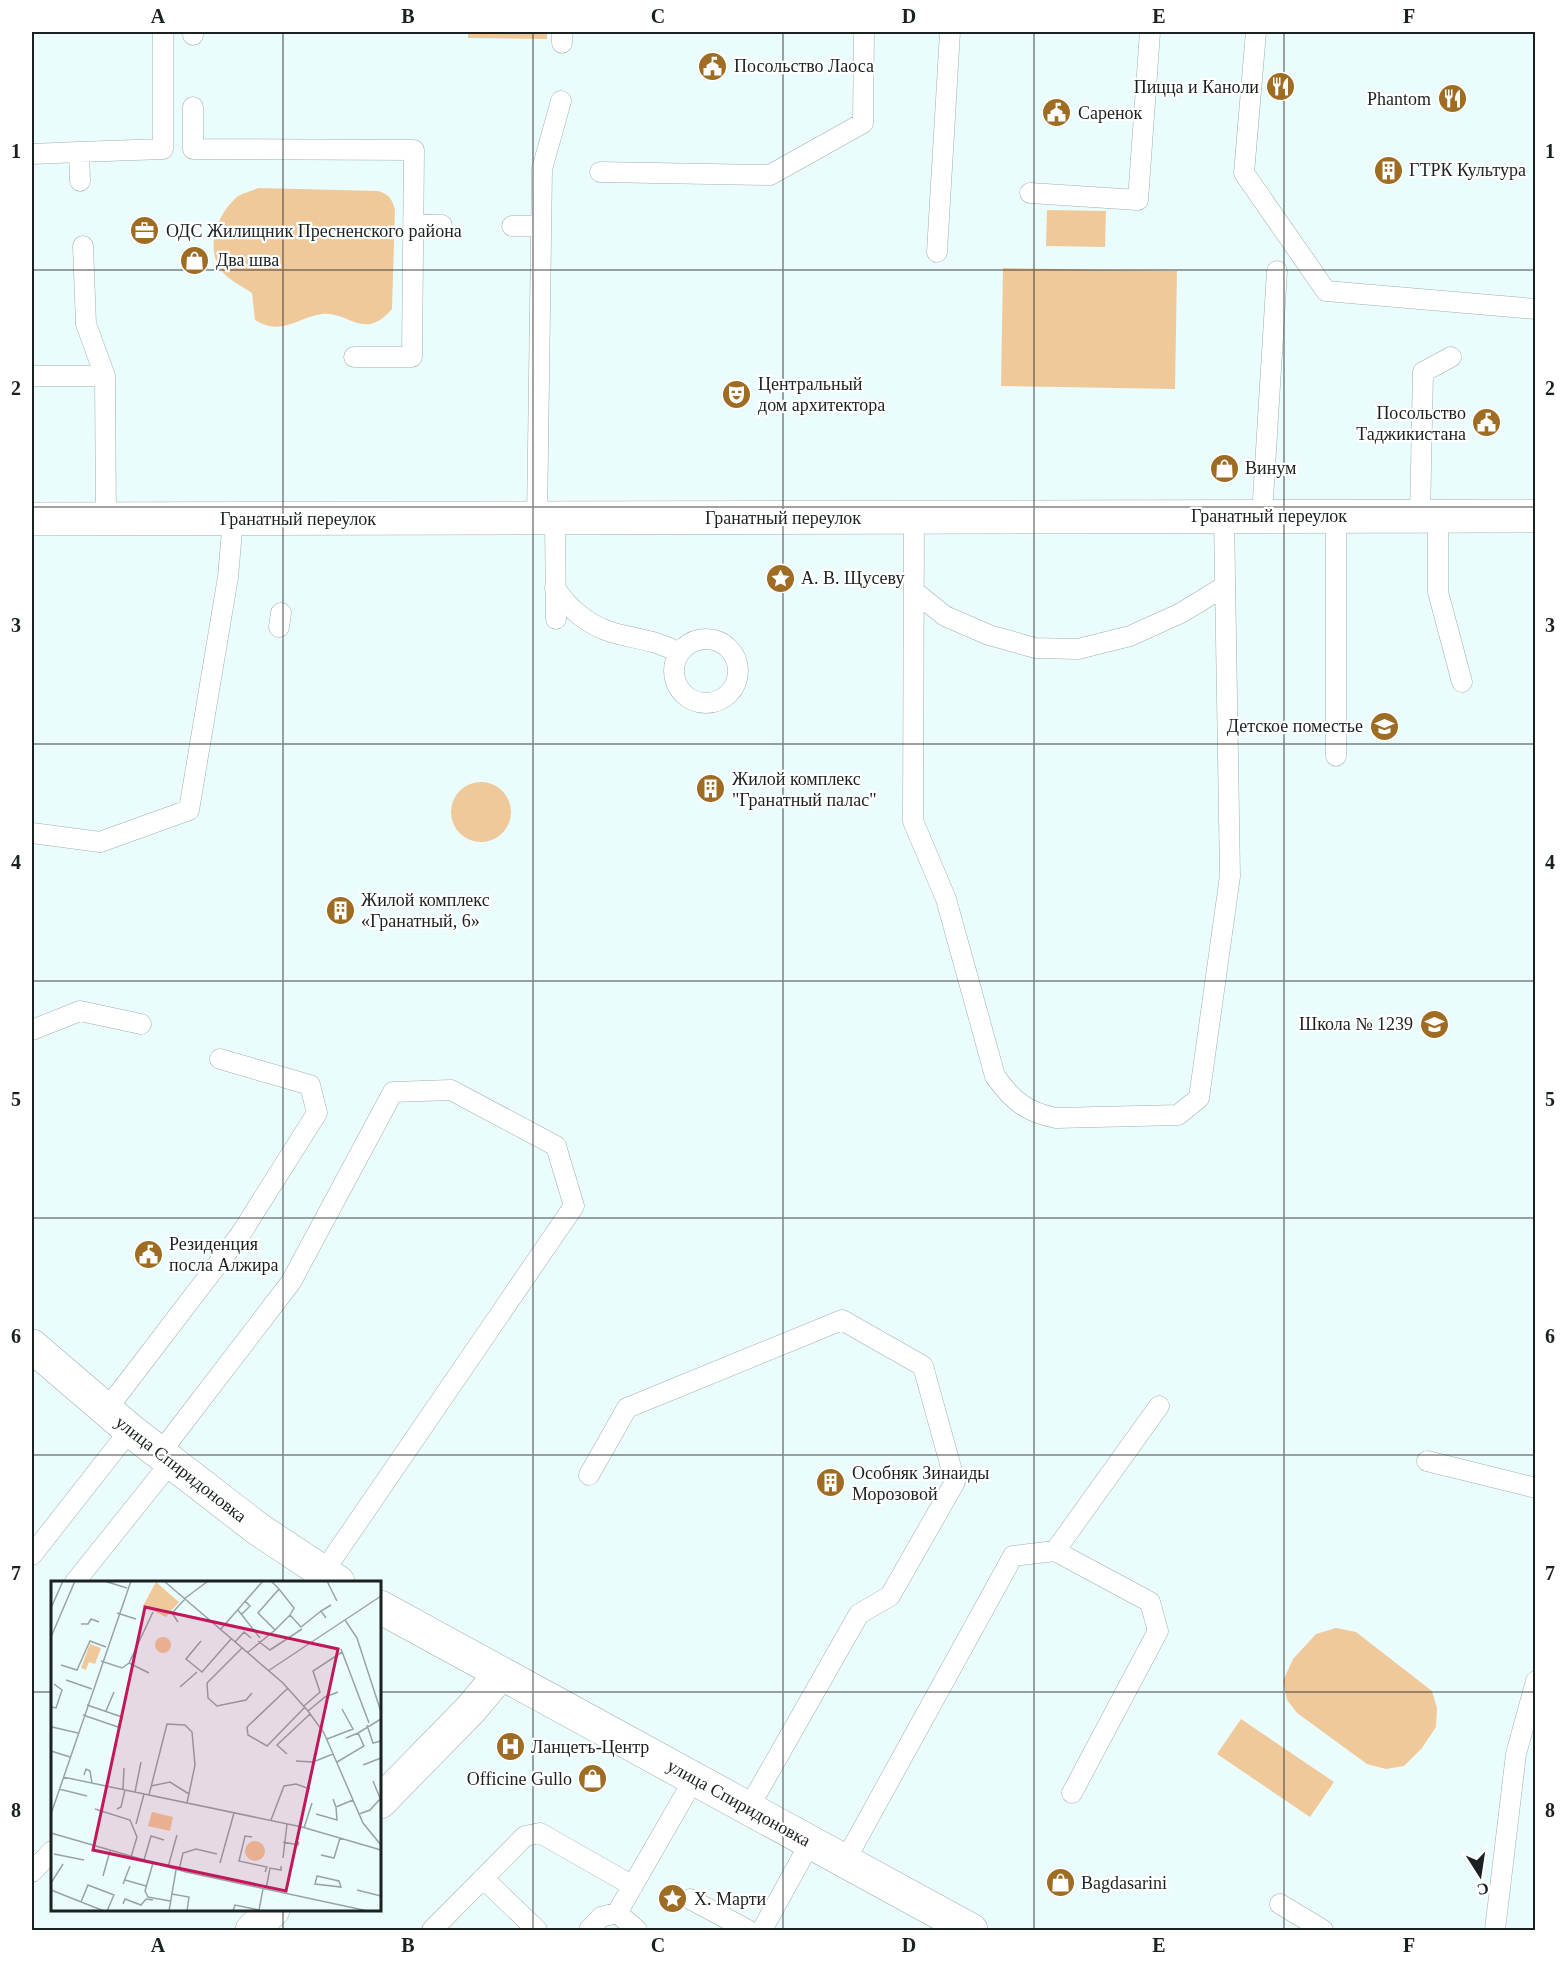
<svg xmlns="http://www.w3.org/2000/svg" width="1567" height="1962" viewBox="0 0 1567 1962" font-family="Georgia,serif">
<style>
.green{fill:#f0c99b}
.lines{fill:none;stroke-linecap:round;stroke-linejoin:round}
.lane-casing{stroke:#9fafaf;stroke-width:21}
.street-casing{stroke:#9fafaf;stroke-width:34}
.lane{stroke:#fff;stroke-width:20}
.street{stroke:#fff;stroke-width:33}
.grid{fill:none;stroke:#1b2121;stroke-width:1.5;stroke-opacity:0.55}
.labels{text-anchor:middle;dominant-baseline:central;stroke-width:4.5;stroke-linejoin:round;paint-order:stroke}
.poi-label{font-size:18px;fill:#1b2121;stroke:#fff;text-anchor:start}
.street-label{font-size:18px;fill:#1b2121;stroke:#fff}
.inset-road{fill:none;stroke:#98a4a4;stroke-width:1.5}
.view{fill:#c2185b;fill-opacity:0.15;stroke:#c2185b;stroke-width:3}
.inset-edge{fill:none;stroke:#1b2121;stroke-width:3}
.neatline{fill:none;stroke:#1b2121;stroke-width:2}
.grid-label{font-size:20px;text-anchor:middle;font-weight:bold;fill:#1b2121}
</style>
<rect width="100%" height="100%" fill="#ebfcfc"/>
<!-- green -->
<path class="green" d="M 468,32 L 547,32 L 547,39 L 468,38 Z
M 258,188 L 378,191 C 389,194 392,199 395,210 L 392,309 C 364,342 349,311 322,314 C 297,317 283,337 255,320 L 252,293 C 242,286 228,280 221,270 C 205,248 217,214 237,197 C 242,193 252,191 258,188 Z
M 1047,210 L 1106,211 L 1105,247 L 1046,246 Z
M 1003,268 L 1177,271 L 1175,389 L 1001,386 Z
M451 812a30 30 0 1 1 60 0a30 30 0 1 1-60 0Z
M 1336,1628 L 1356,1632 L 1432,1691 L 1437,1708 L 1436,1727 L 1422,1748 L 1404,1766 L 1386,1769 L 1367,1764 L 1297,1713 L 1287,1700 L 1283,1681 L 1293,1659 L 1316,1634 Z
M 1241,1719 L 1334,1782 L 1310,1817 L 1217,1754 Z"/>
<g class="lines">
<defs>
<path id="lane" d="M 1256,32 L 1244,173 L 1326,291 L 1536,309
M 193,35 L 193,32
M 562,43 L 562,32
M 193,107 L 193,149 L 414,150 L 412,357 L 354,357
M 32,154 L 79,152
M 600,172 L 770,175 L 863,123 L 864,32
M 80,181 L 79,152 L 163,149 L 163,32
M 1030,193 L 1138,200 L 1150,32
M 414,224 L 442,225
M 512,226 L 540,226
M 83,246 L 86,324 L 105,376 L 106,520
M 937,252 L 950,32
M 32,376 L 105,376
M 1262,516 L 1277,271
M 1420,516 L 1423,372 L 1451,357
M 1438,516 L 1438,592 L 1462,682
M 914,518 L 913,821 L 946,899 L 995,1076 C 1013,1101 1026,1112 1056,1118 L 1178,1115 L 1199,1098 L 1230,876 L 1224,517
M 537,519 L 542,169 L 561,101
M 555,519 L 556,619
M 555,588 C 568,608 588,625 611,632 C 634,639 657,640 679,653
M 915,592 L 945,616 L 989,635 L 1035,648 L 1078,649 L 1130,636 L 1181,613 L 1225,586
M 279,627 L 281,613
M674 671a32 32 0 1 1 64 0a32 32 0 1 1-64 0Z
M 1336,756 L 1336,516
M 32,833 L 100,842 L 189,810 L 228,577 L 233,519
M 32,1030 L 80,1011 L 141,1024
M 107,1409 L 240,1235 L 317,1113 L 310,1085 L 220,1059
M 160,1453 L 291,1282 L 393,1092 L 451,1090 L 556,1146 L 574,1206 L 322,1574
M 1427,1461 L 1536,1488
M 589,1475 L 627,1408 L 842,1320 L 923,1366 L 955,1482 L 890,1596 L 859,1614 L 748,1809
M 1055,1551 L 1159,1406
M 32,1555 L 130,1430
M 75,1582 L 171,1462
M 845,1861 L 1013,1556 L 1055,1551 L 1150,1602 L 1158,1631 L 1072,1793
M 32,1872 L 52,1851
M 483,1878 L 537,1930
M 690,1899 L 748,1930
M 1280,1904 L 1323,1930
M 617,1913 L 637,1930
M 432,1930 L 525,1836 L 540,1833 L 633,1886
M 589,1930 L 601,1917 L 617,1913 L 694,1779
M 762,1930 L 810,1843
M 1495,1930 L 1516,1754 L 1536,1681"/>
<path id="street" d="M 32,519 L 1536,516
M 32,1346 L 130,1430 L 258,1529 L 338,1582
M 380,1607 L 971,1930
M 380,1802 L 471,1709 L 501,1673
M 252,1930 L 273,1910"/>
</defs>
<!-- lane casing -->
<use href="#lane" class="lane-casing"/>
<!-- street casing -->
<use href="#street" class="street-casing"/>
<!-- lane -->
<use href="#lane" class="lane"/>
<!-- street -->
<use href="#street" class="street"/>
</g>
<!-- grid -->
<path class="grid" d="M 283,32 L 283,1582M 533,32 L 533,1930M 783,32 L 783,1930M 1034,32 L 1034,1930M 1284,32 L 1284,1930M 32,270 L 1536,270M 32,507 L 1536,507M 32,744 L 1536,744M 32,981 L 1536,981M 32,1218 L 1536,1218M 32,1455 L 1536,1455M 32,1692 L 52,1692M 380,1692 L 1536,1692M 283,1910 L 283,1930"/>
<!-- icons -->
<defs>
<symbol id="civic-disc" viewBox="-11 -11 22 22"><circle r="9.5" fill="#9f6c23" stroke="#fff"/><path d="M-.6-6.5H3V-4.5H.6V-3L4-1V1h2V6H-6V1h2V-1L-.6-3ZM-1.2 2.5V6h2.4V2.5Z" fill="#fff"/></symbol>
<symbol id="restaurant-disc" viewBox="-11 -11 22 22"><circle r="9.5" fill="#9f6c23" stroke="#fff"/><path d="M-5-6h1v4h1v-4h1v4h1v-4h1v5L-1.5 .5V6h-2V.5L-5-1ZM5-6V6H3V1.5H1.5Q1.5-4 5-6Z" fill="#fff"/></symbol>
<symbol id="building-disc" viewBox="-11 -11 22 22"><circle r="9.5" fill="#9f6c23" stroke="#fff"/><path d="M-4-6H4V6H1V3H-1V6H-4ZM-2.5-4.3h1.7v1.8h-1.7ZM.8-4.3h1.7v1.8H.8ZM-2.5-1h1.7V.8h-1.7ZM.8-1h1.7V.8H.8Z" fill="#fff"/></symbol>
<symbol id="office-disc" viewBox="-11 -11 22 22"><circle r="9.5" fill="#9f6c23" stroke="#fff"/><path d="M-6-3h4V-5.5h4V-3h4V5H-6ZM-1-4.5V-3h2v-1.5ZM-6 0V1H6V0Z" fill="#fff"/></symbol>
<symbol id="shop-disc" viewBox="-11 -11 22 22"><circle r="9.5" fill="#9f6c23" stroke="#fff"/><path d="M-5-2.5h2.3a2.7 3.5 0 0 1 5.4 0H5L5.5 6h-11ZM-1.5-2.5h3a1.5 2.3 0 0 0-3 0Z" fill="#fff"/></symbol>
<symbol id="theatre-disc" viewBox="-11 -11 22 22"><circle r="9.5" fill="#9f6c23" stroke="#fff"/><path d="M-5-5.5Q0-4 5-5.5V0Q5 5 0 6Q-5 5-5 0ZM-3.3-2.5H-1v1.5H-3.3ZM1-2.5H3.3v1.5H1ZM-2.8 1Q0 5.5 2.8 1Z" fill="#fff"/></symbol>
<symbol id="sight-disc" viewBox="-11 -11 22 22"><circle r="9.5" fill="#9f6c23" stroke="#fff"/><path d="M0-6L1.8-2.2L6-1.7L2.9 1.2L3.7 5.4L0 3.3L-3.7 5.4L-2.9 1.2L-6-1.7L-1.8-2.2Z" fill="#fff"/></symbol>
<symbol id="school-disc" viewBox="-11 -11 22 22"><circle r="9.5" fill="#9f6c23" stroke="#fff"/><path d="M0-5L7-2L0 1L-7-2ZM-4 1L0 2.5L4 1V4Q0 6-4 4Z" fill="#fff"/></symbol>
<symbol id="hospital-disc" viewBox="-11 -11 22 22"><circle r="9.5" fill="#9f6c23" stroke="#fff"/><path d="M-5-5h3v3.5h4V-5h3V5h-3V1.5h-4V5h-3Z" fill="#fff"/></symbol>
</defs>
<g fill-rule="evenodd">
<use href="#civic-disc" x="696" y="50" width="33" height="33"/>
<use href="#restaurant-disc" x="1264" y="70" width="33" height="33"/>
<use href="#restaurant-disc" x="1436" y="82" width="33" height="33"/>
<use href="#civic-disc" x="1040" y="96" width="33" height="33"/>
<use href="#building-disc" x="1372" y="154" width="33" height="33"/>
<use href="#office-disc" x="128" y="214" width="33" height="33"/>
<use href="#shop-disc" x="178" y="244" width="33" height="33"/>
<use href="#theatre-disc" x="720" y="378" width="33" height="33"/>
<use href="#civic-disc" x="1470" y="406" width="33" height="33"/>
<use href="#shop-disc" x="1208" y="452" width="33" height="33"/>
<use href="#sight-disc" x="764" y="562" width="33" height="33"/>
<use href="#school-disc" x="1368" y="710" width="33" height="33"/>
<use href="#building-disc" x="694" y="772" width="33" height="33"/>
<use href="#building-disc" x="324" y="894" width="33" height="33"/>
<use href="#school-disc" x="1418" y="1008" width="33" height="33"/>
<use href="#civic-disc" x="132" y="1238" width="33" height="33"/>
<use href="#building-disc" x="814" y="1466" width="33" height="33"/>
<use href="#hospital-disc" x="494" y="1730" width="33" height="33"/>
<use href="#shop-disc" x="576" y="1762" width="33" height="33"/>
<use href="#shop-disc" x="1044" y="1866" width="33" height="33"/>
<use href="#sight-disc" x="656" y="1882" width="33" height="33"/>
</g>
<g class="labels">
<!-- poi labels -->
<g class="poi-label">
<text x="734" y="66">Посольство Лаоса</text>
<text x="1259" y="87" text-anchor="end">Пицца и Каноли</text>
<text x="1431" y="99" text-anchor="end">Phantom</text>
<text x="1078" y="113">Саренок</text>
<text x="1409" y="170">ГТРК Культура</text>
<text x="166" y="231">ОДС Жилищник Пресненского района</text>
<text x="216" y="260">Два шва</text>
<text x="758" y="384">Центральный<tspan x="758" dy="21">дом архитектора</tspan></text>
<text x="1466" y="413" text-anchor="end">Посольство<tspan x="1466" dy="21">Таджикистана</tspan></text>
<text x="1245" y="468">Винум</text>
<text x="801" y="578">А. В. Щусеву</text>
<text x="1363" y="726" text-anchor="end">Детское поместье</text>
<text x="732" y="779">Жилой комплекс<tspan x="732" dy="21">"Гранатный палас"</tspan></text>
<text x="361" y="900">Жилой комплекс<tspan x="361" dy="21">«Гранатный, 6»</tspan></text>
<text x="1413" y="1024" text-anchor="end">Школа № 1239</text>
<text x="169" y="1244">Резиденция<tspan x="169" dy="21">посла Алжира</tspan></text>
<text x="852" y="1473">Особняк Зинаиды<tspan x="852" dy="21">Морозовой</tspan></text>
<text x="531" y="1747">Ланцетъ-Центр</text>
<text x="572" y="1779" text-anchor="end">Officine Gullo</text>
<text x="1081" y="1883">Bagdasarini</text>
<text x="694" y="1899">Х. Марти</text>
</g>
<!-- street labels -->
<g class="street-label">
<text x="1269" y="516">Гранатный переулок</text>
<text x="783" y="518">Гранатный переулок</text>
<text x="298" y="519">Гранатный переулок</text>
<text transform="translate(181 1469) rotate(38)">улица Спиридоновка</text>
<text transform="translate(739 1803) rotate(29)">улица Спиридоновка</text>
</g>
</g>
<!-- overview -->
<g transform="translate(51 1581)">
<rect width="330" height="330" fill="#ebfcfc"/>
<path d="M 105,1 L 128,21 L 115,36 L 92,25 ZM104 64a8 8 0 1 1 16 0a8 8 0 1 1-16 0ZM 39,63 L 50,67 L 44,83 L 38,81 L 35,89 L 30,87 ZM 101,231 L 122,236 L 119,250 L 97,245 ZM194 270a10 10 0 1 1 20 0a10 10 0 1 1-20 0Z" fill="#f0c99b"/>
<path class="inset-road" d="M 53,0 L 76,7M 113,0 L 232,102 L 257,130 L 273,152 L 312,242 L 330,264M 276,0 L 286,20M 228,8 L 243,27 L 239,34M 133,18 L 157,0M 0,27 L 12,0M 187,29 L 209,57M 66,32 L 85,38M 191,33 L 199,25 L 194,20M 275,37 L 270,30 L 280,24M 294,39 L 306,57 L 330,131M 127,41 L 121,32 L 134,18M 30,43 L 37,43 L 40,38 L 48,41M 169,49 L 212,0M 224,49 L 239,34 L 250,46 L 270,30M 0,56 L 24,0M 150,60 L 135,78 L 151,91 L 180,58M 207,60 L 219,69 L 251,48M 184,61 L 193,51 L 200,57M 191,67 L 156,102 L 157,117 L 166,125 L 195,119 L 201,112M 290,68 L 318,142M 196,72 L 224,49 L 207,32 L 228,8 L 220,0M 50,80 L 71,87 L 78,82 L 102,31M 78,82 L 98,92M 10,84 L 26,89 L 39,60 L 55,66M 217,90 L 330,15M 15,99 L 41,108M 129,106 L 146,91M 237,107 L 196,146 L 197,154 L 216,165 L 254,126M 253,125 L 269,111 L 262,90 L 291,71M 0,126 L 5,127 L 11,109 L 3,103M 55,130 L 63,111M 257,130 L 274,116 L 287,111M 32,134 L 67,146 L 71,136 L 36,124M 316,144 L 322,162 L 330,160M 1,146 L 27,152M 307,152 L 330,138M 276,158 L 302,148 L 291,128M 0,170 L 19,176M 236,173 L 226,164 L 259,133M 245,180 L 262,181 L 282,173M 286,181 L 313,165 L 307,152 L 295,157M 312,184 L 330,177M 33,194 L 35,188 L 39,190 L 41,202M 12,196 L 251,246 L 330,269M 322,200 L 329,217M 100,205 L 119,201 L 138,213M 8,208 L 36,215M 72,208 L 73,187M 84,211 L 90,181M 98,214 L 116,143 L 134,144 L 141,151 L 144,184 L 136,222M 282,218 L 285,226 L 302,219M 44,228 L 79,239 L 86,256 L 80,276M 66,228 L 70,226 L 74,209M 0,233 L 80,0M 265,233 L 286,239 L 285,226M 308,233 L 319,229 L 330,217M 220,239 L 233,205 L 245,203 L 259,208M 85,243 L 93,213M 253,247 L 261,222M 0,252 L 135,291 L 317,330M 201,256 L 194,255 L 188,280 L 216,286 L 214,291M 232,261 L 247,264 L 248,261M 3,273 L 33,279M 270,274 L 283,277 L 289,257M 232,277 L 236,243M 93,279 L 100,255 L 113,259M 102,282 L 94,310 L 97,316 L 119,320M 169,282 L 183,232M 117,286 L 126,254M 128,289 L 132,272 L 145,268 L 166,273M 52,295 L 59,270M 266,295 L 288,300 L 290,306 L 264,303 ZM 74,299 L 95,305M 0,302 L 12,283M 72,303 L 79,285M 215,308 L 219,287 L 230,289 L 230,285M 0,309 L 53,330M 306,309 L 330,315M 121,313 L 138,316 L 136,330M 30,321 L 37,304 L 63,314 L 56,330M 72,323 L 74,318 L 90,324 L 95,318 L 102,319M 118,330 L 125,289M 182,330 L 184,324 L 208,329 L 212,308"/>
<path class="view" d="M 94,26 L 287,68 L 235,310 L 42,269 Z"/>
<rect width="330" height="330" class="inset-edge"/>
</g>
<!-- border -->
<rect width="1567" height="1962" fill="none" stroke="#ffffff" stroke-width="66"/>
<!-- north arrow -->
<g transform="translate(1480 1875) rotate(168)" stroke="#ffffff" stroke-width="4.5" paint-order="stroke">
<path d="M0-4.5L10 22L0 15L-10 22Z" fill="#1b2121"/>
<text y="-9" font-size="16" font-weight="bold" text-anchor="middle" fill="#1b2121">С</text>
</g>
<rect x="33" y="33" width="1501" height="1896" class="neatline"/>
<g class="grid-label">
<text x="158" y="23">A</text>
<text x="408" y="23">B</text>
<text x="658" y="23">C</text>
<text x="909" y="23">D</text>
<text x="1159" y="23">E</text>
<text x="1409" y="23">F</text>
<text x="16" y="158">1</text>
<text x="1550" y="158">1</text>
<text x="16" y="395">2</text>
<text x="1550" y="395">2</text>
<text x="16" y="632">3</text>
<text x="1550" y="632">3</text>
<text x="16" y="869">4</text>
<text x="1550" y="869">4</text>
<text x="16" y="1106">5</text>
<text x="1550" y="1106">5</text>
<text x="16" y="1343">6</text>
<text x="1550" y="1343">6</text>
<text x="16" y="1580">7</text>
<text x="1550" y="1580">7</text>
<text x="16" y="1817">8</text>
<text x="1550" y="1817">8</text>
<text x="158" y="1952">A</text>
<text x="408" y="1952">B</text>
<text x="658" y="1952">C</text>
<text x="909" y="1952">D</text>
<text x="1159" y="1952">E</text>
<text x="1409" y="1952">F</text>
</g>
</svg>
